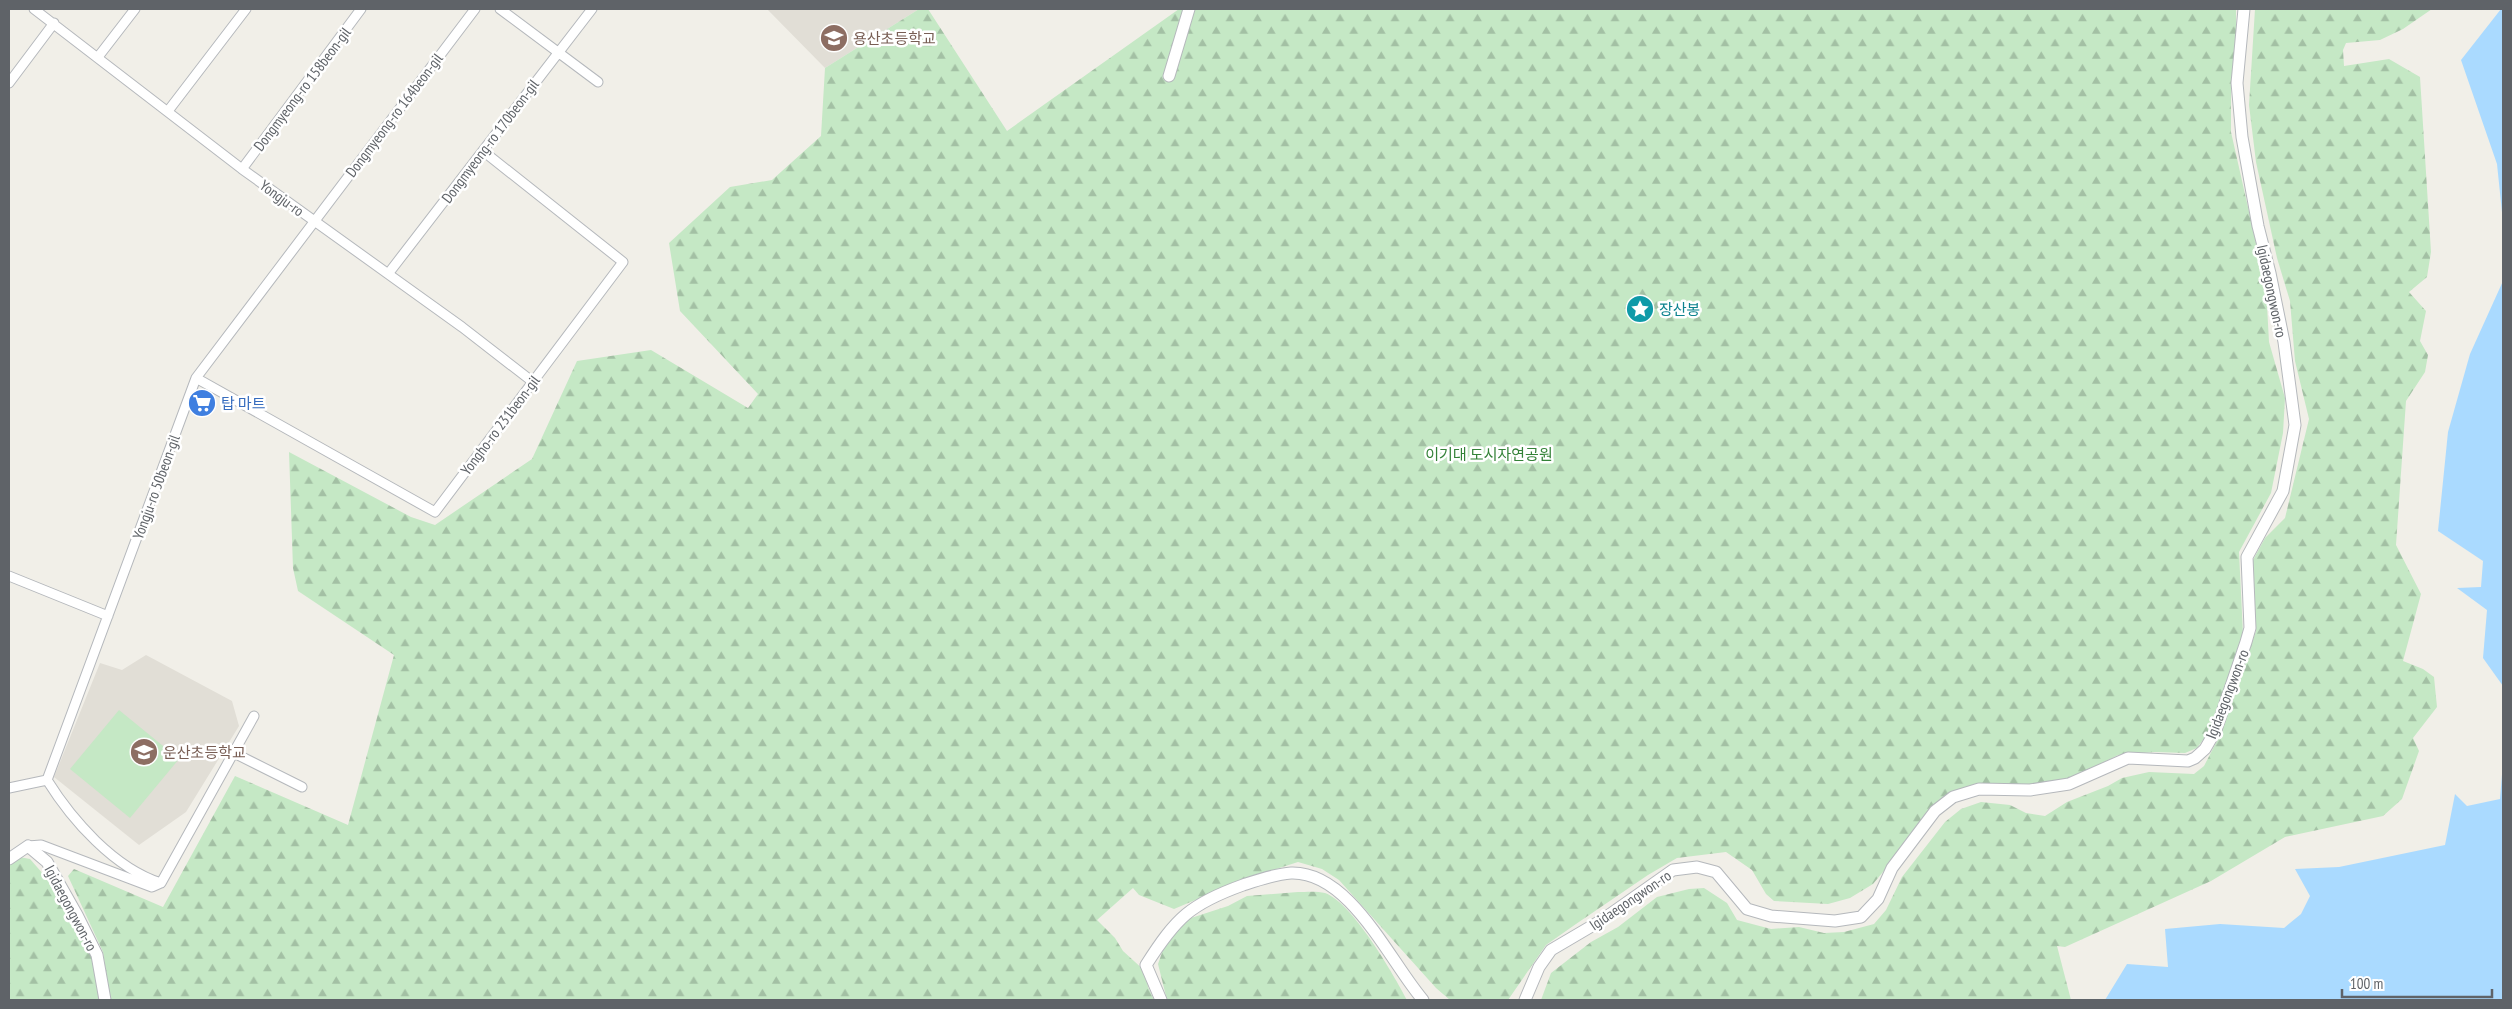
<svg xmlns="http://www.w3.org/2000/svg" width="2512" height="1009" viewBox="0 0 2512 1009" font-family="'PT Sans Narrow','Noto Sans KR',sans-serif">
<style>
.education{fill:#e1ded6}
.forest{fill:url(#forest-firs)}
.pitch{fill:#c5e8c5}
.water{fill:#aadaff}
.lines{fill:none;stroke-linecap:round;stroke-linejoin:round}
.minor-casing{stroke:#b5b8bc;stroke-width:11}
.tertiary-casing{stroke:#b5b8bc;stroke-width:13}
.minor{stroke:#fff;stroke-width:9}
.tertiary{stroke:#fff;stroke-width:11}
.labels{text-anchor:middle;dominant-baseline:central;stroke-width:5;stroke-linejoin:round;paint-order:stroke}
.education-label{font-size:15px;fill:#785e54;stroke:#fff;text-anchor:start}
.street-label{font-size:15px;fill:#5f6368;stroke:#fff}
.culture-label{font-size:15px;fill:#0d838f;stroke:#fff;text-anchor:start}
.shop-label{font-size:15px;fill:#366cbe;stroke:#fff;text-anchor:start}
.park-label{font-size:15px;fill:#348238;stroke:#fff}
</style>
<defs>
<pattern id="forest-firs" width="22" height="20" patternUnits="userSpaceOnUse" patternTransform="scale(1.25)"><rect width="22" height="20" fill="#c5e8c5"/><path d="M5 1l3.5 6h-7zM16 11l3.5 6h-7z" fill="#a3c0a4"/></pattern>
</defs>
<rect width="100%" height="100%" fill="#f1efe8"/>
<!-- education -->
<path class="education" d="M 767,9 L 919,9 L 825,68 Z
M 146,655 L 232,701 L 239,726 L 186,812 L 139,845 L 54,777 L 100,663 L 122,670 Z"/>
<!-- forest -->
<path class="forest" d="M 919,9 L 928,9 L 1007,131 L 1179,9 L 2236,9 L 2236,43 L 2231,85 L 2231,132 L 2266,287 L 2269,342 L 2285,398 L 2283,433 L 2271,493 L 2239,552 L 2243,634 L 2214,725 L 2197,748 L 2185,753 L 2155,752 L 2118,755 L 2063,783 L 1945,797 L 1873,884 L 1850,898 L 1828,904 L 1774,901 L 1766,894 L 1752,870 L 1726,852 L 1677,858 L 1648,875 L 1576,924 L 1546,945 L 1508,1000 L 1450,1000 L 1436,988 L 1339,880 L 1322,869 L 1298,862 L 1245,879 L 1174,909 L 1139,895 L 1133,888 L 1097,920 L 1115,938 L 1123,951 L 1146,972 L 1148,987 L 1154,1000 L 110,1000 L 103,952 L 68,876 L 74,869 L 163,907 L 235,776 L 348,825 L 394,655 L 298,591 L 293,568 L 289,452 L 411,517 L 435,525 L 532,459 L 577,361 L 651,350 L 748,408 L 758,394 L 680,311 L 669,243 L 730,187 L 772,180 L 821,136 L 825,68 Z
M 2255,9 L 2432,9 L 2403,29 L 2380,40 L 2346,43 L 2343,50 L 2344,66 L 2389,59 L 2420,77 L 2431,252 L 2427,277 L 2409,292 L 2426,311 L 2420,341 L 2428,355 L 2425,372 L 2406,401 L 2396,545 L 2421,594 L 2403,661 L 2423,669 L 2434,677 L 2437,707 L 2413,738 L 2419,751 L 2402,799 L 2383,816 L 2285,837 L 2211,881 L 2065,947 L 2057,946 L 2071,1000 L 1541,1000 L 1551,973 L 1591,942 L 1618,927 L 1657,897 L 1689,889 L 1704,888 L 1727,903 L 1737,920 L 1771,929 L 1799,927 L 1824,933 L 1844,932 L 1874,924 L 1886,910 L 1902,877 L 1945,822 L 1961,809 L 1981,802 L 2010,805 L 2026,813 L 2045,816 L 2067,802 L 2108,786 L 2122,778 L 2149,772 L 2194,774 L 2204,766 L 2219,737 L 2256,631 L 2253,599 L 2253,560 L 2265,538 L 2285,518 L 2309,419 L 2295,361 L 2290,301 L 2277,258 L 2256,162 L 2249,105 Z
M 14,856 L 30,859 L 51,883 L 93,959 L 99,1000 L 9,1000 L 9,862 Z
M 1298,892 C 1306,892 1317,891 1325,893 C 1352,902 1394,975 1407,1000 L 1167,1000 L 1158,964 L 1164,947 L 1184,923 L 1191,918 L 1228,906 L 1247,896 Z"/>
<!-- pitch -->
<path class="pitch" d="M 119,710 L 179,759 L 130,818 L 70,769 Z"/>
<!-- water -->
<path class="water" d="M 2501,9 L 2503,9 L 2503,222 L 2497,164 L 2461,60 Z
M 2503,281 L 2503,686 L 2483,658 L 2487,610 L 2457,588 L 2481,587 L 2483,561 L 2438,531 L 2448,432 L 2470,354 Z
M 2503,762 L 2503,1000 L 2105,1000 L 2127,964 L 2168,967 L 2165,929 L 2220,924 L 2284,928 L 2301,914 L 2310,896 L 2295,869 L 2339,867 L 2445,845 L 2455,794 L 2467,806 L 2500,799 Z"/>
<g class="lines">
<defs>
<path id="minor" d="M 34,9 L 242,169 L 462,327 L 533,382
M 500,9 L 598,82
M 98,57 L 135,9
M 9,83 L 54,23
M 168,111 L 246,9
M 242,169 L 361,9
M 388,274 L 592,9
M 196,378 L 435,512 L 623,262 L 483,151
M 9,576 L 108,616
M 234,753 L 302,787
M 47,780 L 196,378 L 475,9
M 47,780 C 72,820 114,868 161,883 L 254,716
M 9,788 L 47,780
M 28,846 L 41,845 L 152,887 L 161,883"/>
<path id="tertiary" d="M 1169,76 L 1189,9
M 9,859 L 28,846 L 47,862 L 77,915 L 97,955 L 105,1000
M 1161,1000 L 1146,965 C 1176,918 1190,904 1243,885 C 1258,880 1275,874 1291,873 C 1350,871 1390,962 1423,1000
M 1525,1000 L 1539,967 L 1551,950 L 1602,920 L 1673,870 L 1697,867 L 1716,872 L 1747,909 L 1771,916 L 1835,921 L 1861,917 L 1878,899 L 1892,868 L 1935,811 L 1953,797 L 1979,789 L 2030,790 L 2069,784 L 2128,758 L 2188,761 L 2195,758 L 2205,749 L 2216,730 L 2246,642 L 2250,628 L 2247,557 L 2283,491 L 2295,425 L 2284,342 L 2270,273 L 2258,226 L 2242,137 L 2237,83 L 2244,9"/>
</defs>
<!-- minor casing -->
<use href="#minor" class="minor-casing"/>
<!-- tertiary casing -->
<use href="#tertiary" class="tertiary-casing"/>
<!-- minor -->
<use href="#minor" class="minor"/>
<!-- tertiary -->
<use href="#tertiary" class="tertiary"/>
</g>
<!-- icons -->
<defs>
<symbol id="school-disc" viewBox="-11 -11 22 22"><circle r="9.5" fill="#8d6e63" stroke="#fff"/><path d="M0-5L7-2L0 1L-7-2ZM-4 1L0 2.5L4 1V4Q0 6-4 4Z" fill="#fff"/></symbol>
<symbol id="sight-disc" viewBox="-11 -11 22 22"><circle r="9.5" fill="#0f9aa8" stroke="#fff"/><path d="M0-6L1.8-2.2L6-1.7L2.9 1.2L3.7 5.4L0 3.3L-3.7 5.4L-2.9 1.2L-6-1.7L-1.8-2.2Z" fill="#fff"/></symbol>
<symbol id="supermarket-disc" viewBox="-11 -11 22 22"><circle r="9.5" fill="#3f7fe0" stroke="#fff"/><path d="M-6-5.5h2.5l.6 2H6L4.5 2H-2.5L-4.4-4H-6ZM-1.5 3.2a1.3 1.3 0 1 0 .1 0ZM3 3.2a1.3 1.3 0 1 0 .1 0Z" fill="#fff"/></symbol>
</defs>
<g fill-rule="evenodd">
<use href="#school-disc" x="818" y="22" width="32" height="32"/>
<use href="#sight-disc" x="1624" y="293" width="32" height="32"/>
<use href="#supermarket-disc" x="186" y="387" width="32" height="32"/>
<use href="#school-disc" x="128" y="736" width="32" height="32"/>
</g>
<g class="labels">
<!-- education labels -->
<g class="education-label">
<text x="853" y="38">용산초등학교</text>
<text x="163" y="752">운산초등학교</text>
</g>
<!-- street labels -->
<g class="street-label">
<text transform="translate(302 89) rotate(-53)">Dongmyeong-ro 158beon-gil</text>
<text transform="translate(394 115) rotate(-53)">Dongmyeong-ro 164beon-gil</text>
<text transform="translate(490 141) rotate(-53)">Dongmyeong-ro 170beon-gil</text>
<text transform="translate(282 198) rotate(36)">Yongju-ro</text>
<text transform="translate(2272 291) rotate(78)">Igidaegongwon-ro</text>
<text transform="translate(500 425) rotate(-53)">Yongho-ro 231beon-gil</text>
<text transform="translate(156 487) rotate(-70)">Yongju-ro 50beon-gil</text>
<text transform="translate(2227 694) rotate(-69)">Igidaegongwon-ro</text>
<text transform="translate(1630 900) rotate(-34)">Igidaegongwon-ro</text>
<text transform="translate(71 908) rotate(62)">Igidaegongwon-ro</text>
</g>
<!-- culture labels -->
<g class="culture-label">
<text x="1659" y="309">장산봉</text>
</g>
<!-- shop labels -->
<g class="shop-label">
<text x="221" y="403">탑 마트</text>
</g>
<!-- park labels -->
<g class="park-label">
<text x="1489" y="454">이기대 도시자연공원</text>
</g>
</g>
<!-- border -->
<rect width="2512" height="1009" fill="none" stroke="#5f6368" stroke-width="20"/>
<!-- scale -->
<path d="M2342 989v8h150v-8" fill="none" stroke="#5f6368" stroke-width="2.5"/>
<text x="2350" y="989" font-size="15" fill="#5f6368" stroke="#ffffff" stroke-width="4" paint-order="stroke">100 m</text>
</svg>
